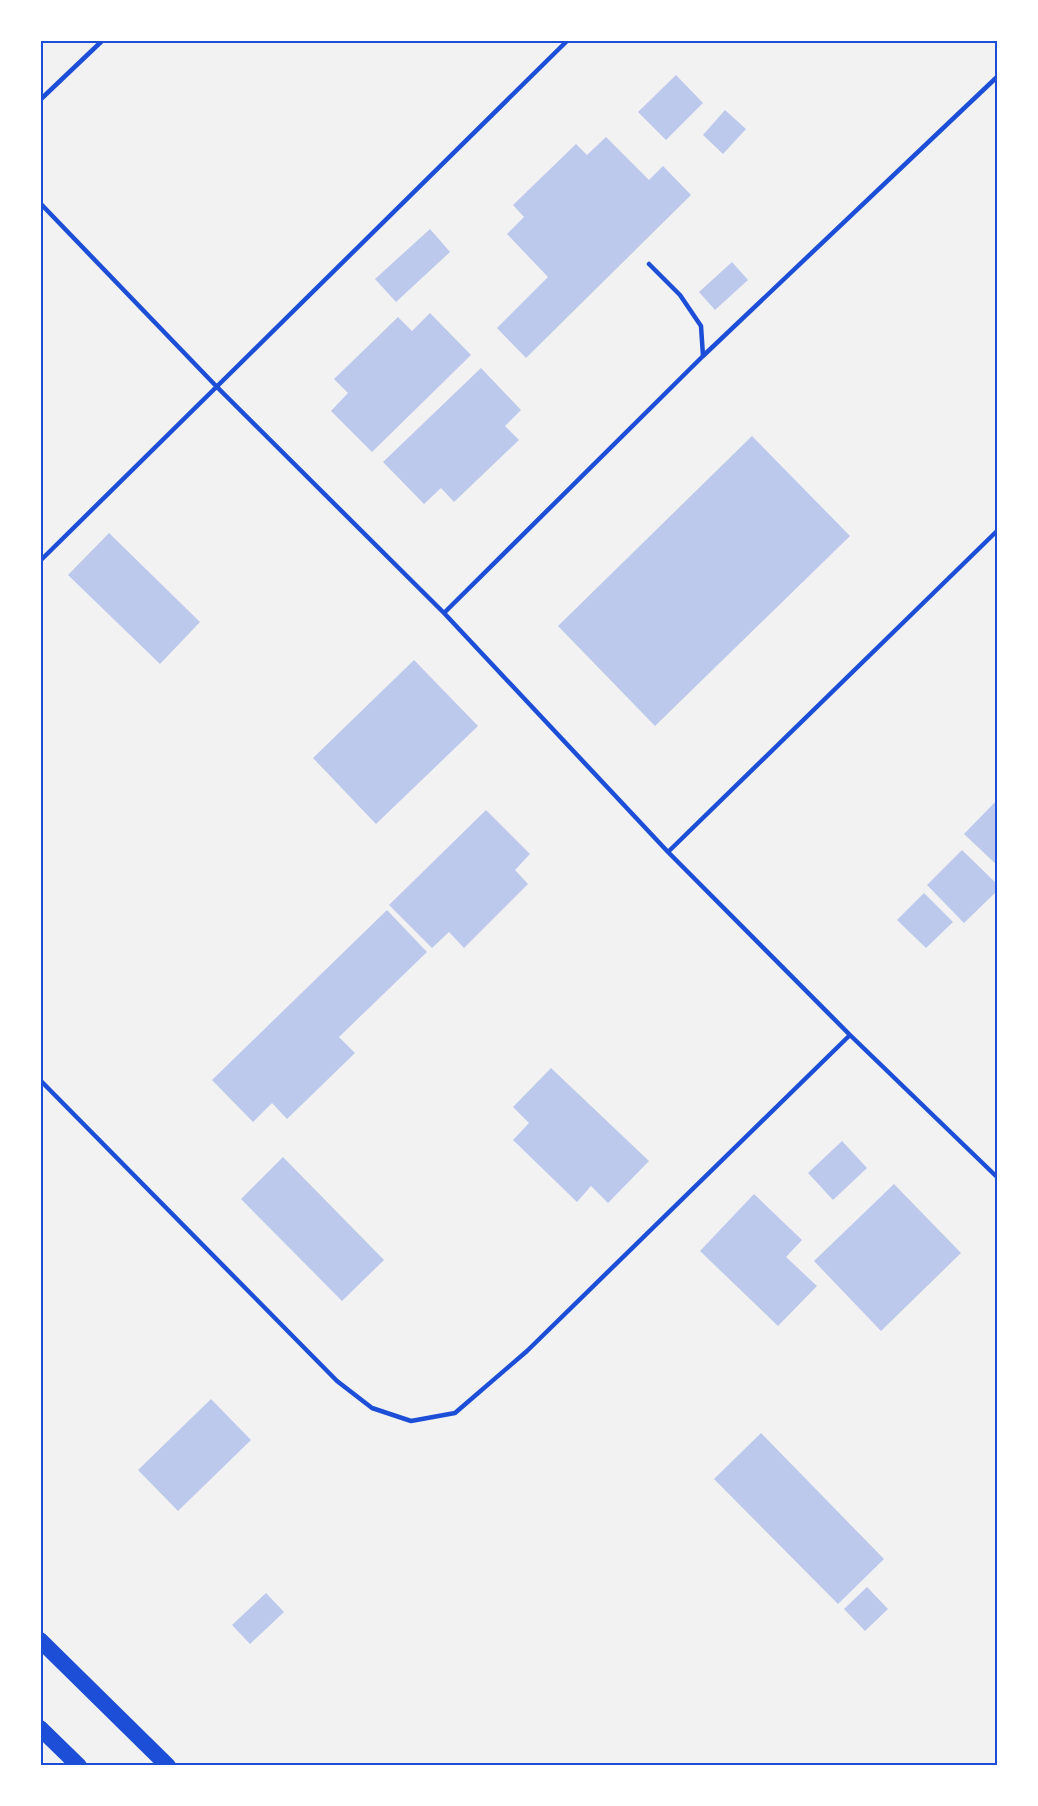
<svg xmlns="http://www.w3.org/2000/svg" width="1038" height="1806" viewBox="0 0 1038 1806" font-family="Helvetica,sans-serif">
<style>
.building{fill:#bdc9ec}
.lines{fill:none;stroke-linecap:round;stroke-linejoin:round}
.service{stroke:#1d4ed8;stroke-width:4.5}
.trunk{stroke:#1d4ed8;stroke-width:16}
.neatline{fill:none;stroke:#1d4ed8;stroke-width:2}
</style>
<rect width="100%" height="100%" fill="#f2f2f2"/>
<!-- building -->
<path class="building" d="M 676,75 L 703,103 L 666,140 L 638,112 Z
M 725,110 L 746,129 L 723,154 L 703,135 Z
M 606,137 L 649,180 L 663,166 L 691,195 L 526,358 L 497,328 L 548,277 L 507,234 L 524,217 L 513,205 L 576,144 L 587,155 Z
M 430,229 L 450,252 L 396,302 L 375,279 Z
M 732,262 L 748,280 L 715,310 L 699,292 Z
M 430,313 L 471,355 L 372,452 L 331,411 L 348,393 L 334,379 L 398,317 L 412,331 Z
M 481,368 L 521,410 L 505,426 L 519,440 L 454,502 L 441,488 L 424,504 L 383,462 Z
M 752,436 L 850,536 L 655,726 L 558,626 Z
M 109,533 L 200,622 L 160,664 L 68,575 Z
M 414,660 L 478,726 L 376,824 L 313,758 Z
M 998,799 L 998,866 L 964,834 Z
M 486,810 L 530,854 L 515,870 L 528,884 L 464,948 L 449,932 L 432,948 L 389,905 Z
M 962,850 L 998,885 L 998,890 L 964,923 L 927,885 Z
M 924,893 L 953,922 L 926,948 L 897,920 Z
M 387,910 L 427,952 L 339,1037 L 355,1053 L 287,1119 L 272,1103 L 253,1122 L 212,1080 Z
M 551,1068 L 649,1161 L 608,1203 L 591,1186 L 577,1202 L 513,1140 L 529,1123 L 513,1107 Z
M 842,1141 L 867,1168 L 833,1200 L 808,1173 Z
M 283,1157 L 384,1260 L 342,1301 L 241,1199 Z
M 894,1184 L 961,1253 L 881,1331 L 814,1261 Z
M 754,1194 L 802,1240 L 786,1257 L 817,1286 L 778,1326 L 700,1251 Z
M 211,1399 L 251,1440 L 178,1511 L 138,1470 Z
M 761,1433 L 884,1559 L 838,1604 L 714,1479 Z
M 867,1587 L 888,1609 L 865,1631 L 844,1609 Z
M 266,1593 L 284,1612 L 250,1644 L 232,1625 Z"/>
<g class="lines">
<!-- service -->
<path class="service" d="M 40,100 L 103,40
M 40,203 L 217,387 L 444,613 L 668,852 L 850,1035 L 998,1178
M 703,356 L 998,76
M 40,561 L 568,40
M 444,613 L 703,356 L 701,326 L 680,295 L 649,264
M 668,852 L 998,530
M 40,1080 L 337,1381 L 372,1408 L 411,1421 L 455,1413 L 527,1351 L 850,1035"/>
<!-- trunk -->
<path class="trunk" d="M 40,1640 L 168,1766
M 40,1728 L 79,1766"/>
</g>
<!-- border -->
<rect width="1038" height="1806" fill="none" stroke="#ffffff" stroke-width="84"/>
<rect x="42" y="42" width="954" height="1722" class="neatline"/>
</svg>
